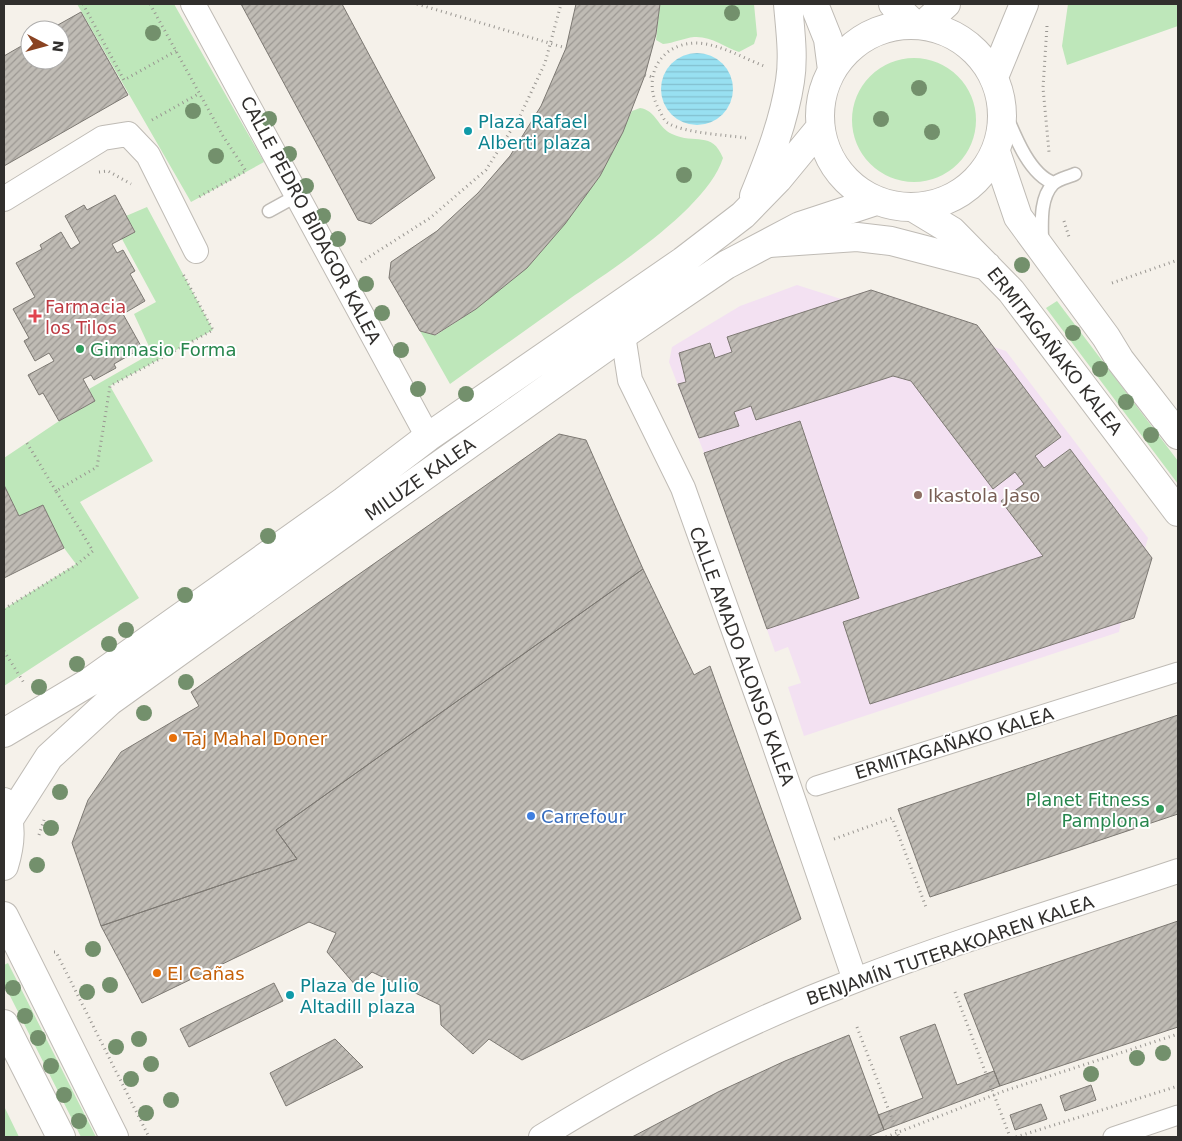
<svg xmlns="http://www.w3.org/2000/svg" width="1182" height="1141" viewBox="0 0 1182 1141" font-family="'DejaVu Sans',sans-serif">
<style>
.education{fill:#f3e1f2}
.grass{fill:#bee7ba}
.water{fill:url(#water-rules)}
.building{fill:url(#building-hatch);stroke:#7d7973}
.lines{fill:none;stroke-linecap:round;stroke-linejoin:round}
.service-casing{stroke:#bfbbb5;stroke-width:15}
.pedestrian-casing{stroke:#bfbbb5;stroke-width:21}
.minor-casing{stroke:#bfbbb5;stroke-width:26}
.tertiary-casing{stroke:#bfbbb5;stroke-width:30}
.secondary-casing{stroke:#bfbbb5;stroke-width:30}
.path{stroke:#999691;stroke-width:3;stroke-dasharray:1 4;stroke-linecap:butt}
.service{stroke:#fff;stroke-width:12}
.pedestrian{stroke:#fff;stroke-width:19}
.minor{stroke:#fff;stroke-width:24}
.tertiary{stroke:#fff;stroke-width:28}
.secondary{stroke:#fff;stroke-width:28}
.tree{fill:#73906c}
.culture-dot{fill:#0f9aa8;stroke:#fff;stroke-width:2}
.health-dot{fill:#e0444e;stroke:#fff;stroke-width:2}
.leisure-dot{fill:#2e9e5b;stroke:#fff;stroke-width:2}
.education-dot{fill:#8d6e63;stroke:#fff;stroke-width:2}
.food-dot{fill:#e8710a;stroke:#fff;stroke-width:2}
.shop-dot{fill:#3f7fe0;stroke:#fff;stroke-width:2}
.labels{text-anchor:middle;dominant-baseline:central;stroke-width:4;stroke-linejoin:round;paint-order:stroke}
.culture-label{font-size:18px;fill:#0d838f;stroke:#fff;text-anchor:start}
.street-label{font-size:18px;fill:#312f2d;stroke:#fff}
.health-label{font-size:18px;fill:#be3a42;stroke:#fff;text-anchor:start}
.leisure-label{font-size:18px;fill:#27864d;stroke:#fff;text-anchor:start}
.education-label{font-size:18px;fill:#785e54;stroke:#fff;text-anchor:start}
.food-label{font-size:18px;fill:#c56008;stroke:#fff;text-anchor:start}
.shop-label{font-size:18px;fill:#366cbe;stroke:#fff;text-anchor:start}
</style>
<defs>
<pattern id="water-rules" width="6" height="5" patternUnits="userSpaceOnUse" patternTransform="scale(1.25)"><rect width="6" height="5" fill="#98e0f1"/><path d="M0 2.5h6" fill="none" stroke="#83c0cf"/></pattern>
<pattern id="building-hatch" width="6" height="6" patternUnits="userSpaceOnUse" patternTransform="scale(1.25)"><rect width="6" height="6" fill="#bfbbb4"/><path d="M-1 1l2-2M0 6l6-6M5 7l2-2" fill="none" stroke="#9c9893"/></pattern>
</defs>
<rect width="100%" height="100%" fill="#f5f1ea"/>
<!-- education -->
<path class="education" d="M 797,285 L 841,299 L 871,290 L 977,325 L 994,347 L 1006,351 L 1148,538 L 1145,548 L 1152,558 L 1134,618 L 1121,622 L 1119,632 L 804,736 L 788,687 L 801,683 L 788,647 L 775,652 L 704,453 L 669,362 L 672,347 L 740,306 Z"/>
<!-- grass -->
<path class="grass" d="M 77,4 L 174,4 L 264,162 L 191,202 Z
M 660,4 L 754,4 L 757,35 L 754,44 L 739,52 C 724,47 712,36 694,37 C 684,38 674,43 663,44 L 656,40 Z
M 1068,4 L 1178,4 L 1178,26 L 1067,65 L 1062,46 Z
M852 120a62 62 0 1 1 124 0a62 62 0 1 1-124 0Z
M 640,108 C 656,110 658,128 672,134 C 695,145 712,130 723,158 C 707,209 612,269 568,300 C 529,328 489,356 450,384 L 420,331 L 436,335 L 476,309 L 600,176 L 632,111 Z
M 147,207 L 213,330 L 110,386 L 153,461 L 80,502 L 139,598 L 4,686 L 4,609 L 76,564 L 64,548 L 43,505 L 19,516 L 4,485 L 4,458 L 59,421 L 95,401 L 89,389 L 152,353 L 134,314 L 156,302 L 122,239 L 135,231 L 126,216 Z
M 1057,301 L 1178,461 L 1178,484 L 1046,308 Z
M 8,963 L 96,1137 L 81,1137 L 4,984 L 4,965 Z
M 4,1106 L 19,1137 L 4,1137 Z"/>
<!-- water -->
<path class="water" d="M661 89a36 36 0 1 1 72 0a36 36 0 1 1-72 0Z"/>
<!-- building -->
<path class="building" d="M 241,4 L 342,4 L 435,178 L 371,224 L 358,220 Z
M 576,4 L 660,4 L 656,34 L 645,75 L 623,132 L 600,176 L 565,224 L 527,268 L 476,309 L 435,335 L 420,331 L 389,278 L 391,262 L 437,231 L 478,193 L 510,156 L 541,106 L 566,48 Z
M 81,12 L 128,95 L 4,166 L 4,56 L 30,41 L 30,60 L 60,60 L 60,30 L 49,30 Z
M 115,195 L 135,232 L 112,244 L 117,253 L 123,250 L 135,271 L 130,274 L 145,301 L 123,314 L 142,348 L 114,364 L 116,368 L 94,380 L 91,375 L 83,379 L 95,401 L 59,421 L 43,393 L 39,395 L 28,375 L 54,361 L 49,353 L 35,361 L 24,341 L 29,338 L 13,309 L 35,297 L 16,263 L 42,249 L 40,245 L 61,232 L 71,249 L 80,243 L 65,216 L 84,205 L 87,210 Z
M 871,290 L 977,325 L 1061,437 L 1035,456 L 1044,468 L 1070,449 L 1152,558 L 1134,618 L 870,704 L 843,622 L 1043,556 L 1001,501 L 1024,484 L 1015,472 L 993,489 L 911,381 L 893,376 L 756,420 L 751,406 L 734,412 L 739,426 L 699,438 L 678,384 L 686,382 L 679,353 L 710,343 L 715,358 L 732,352 L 727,337 Z
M 800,421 L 859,598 L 767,629 L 704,453 Z
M 559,434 L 586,440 L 643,569 L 276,830 L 297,859 L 101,926 L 72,843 L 88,800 L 121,752 L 199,706 L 191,692 Z
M 4,485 L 19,516 L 43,505 L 64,548 L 4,578 Z
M 643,569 L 694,675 L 710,666 L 801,919 L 522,1060 L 489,1039 L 473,1054 L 441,1025 L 440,1005 L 372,972 L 356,986 L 327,952 L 336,933 L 309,922 L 142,1003 L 101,926 L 297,859 L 276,830 Z
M 1178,715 L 1178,814 L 930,897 L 898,809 Z
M 1178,921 L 1178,1027 L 1000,1086 L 964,994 Z
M 274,983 L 283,1001 L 189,1047 L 180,1029 Z
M 935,1024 L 957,1085 L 994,1071 L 1000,1086 L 884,1130 L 878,1115 L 923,1098 L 900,1037 Z
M 849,1035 L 884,1130 L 867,1137 L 632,1137 L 718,1092 L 785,1061 Z
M 335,1039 L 363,1067 L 286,1106 L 270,1073 Z
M 1091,1085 L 1096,1100 L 1065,1111 L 1060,1096 Z
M 1041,1104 L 1047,1119 L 1015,1130 L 1010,1115 Z"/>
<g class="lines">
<defs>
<path id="service" d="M 1002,105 C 1012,129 1028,175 1054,183
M 269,211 L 298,195
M 1042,243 C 1042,225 1039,199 1053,184 C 1058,179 1069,177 1075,174"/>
<path id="pedestrian" d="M 816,786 L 1178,672
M 1113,1137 L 1178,1115"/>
<path id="minor" d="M 193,4 L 428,437
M 4,199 L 103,138 L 128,134 L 148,155 L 196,251
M 623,335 L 630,380 L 683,488 L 767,723 L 855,980
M 541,1137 C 641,1075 746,1022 856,980 C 961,939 1071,907 1178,871"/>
<path id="tertiary" d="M 996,152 L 1018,217 L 1106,337 L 1120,360 L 1178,435
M 914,208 L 952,231 L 1011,291 L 1178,512
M 769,243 L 857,237 L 891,241 L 987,266"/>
<path id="secondary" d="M 814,4 L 828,39 L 832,70
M 893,4 L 915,25
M820 116a91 91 0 1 1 182 0a91 91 0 1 1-182 0Z
M 923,25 L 946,4
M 994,77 L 1024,4
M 754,196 C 769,159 784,121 790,81 C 794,56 790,29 788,4
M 4,733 L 88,683 L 344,501 L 428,437 L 683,261 L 743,215 L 778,179 L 820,128
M 4,802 C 12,825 11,843 4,866
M 10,818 L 49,757 L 110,701 L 358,523 L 623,335 L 726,265 L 800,226 L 876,201
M 4,916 L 114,1137
M 4,1024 L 61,1137"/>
</defs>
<!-- service casing -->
<use href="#service" class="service-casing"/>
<!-- pedestrian casing -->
<use href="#pedestrian" class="pedestrian-casing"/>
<!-- minor casing -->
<use href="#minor" class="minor-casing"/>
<!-- tertiary casing -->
<use href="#tertiary" class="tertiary-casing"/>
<!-- secondary casing -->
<use href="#secondary" class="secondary-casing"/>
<!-- path -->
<path class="path" d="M 83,4 L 124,80 L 176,51
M 150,4 L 223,136 L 246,171 L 197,198
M 417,4 L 566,48
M 1047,26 L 1043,88 L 1049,152
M 645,75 L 652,77
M 152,120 L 200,93
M 746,138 C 727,135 683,133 668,123 C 664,121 662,115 660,111 C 641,80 658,44 695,43 C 718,43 743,58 764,66
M 99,172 L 108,171 L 131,184
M 1064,221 L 1069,237
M 361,262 L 430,218 L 486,170 L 520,116 L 545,63 L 561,4
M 1112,283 L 1178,260
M 27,443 L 56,491
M 4,609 L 76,565 L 93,551 L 56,491 L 97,467 L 110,386 L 213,330 L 183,274
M 4,651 L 24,683
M 39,835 L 44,820
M 834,839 L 892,818 L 926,907
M 54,952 L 56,952 L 149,1137
M 955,992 L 1010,1137
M 857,1027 L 899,1137
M 886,1137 L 1004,1091 L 1178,1034
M 1016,1137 L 1178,1086"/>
<!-- service -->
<use href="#service" class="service"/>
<!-- pedestrian -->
<use href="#pedestrian" class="pedestrian"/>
<!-- minor -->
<use href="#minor" class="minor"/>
<!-- tertiary -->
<use href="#tertiary" class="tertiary"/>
<!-- secondary -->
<use href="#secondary" class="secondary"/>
</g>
<!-- trees -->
<g class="tree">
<circle cx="732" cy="13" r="8"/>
<circle cx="153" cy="33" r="8"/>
<circle cx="919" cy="88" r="8"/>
<circle cx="193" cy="111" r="8"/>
<circle cx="269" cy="119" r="8"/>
<circle cx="881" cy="119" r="8"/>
<circle cx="932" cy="132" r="8"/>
<circle cx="289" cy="154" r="8"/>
<circle cx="216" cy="156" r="8"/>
<circle cx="684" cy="175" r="8"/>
<circle cx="306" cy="186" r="8"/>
<circle cx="323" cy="216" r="8"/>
<circle cx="338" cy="239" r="8"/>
<circle cx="1022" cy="265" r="8"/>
<circle cx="366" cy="284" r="8"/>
<circle cx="382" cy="313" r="8"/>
<circle cx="1073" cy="333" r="8"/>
<circle cx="401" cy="350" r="8"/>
<circle cx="1100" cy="369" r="8"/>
<circle cx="418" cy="389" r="8"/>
<circle cx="466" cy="394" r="8"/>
<circle cx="1126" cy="402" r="8"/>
<circle cx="1151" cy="435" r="8"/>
<circle cx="268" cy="536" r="8"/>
<circle cx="185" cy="595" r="8"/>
<circle cx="126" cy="630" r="8"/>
<circle cx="109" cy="644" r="8"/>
<circle cx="77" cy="664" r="8"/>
<circle cx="186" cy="682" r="8"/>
<circle cx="39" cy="687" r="8"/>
<circle cx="144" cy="713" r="8"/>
<circle cx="60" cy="792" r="8"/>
<circle cx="51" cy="828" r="8"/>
<circle cx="37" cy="865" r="8"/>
<circle cx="93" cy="949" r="8"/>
<circle cx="110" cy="985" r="8"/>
<circle cx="13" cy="988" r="8"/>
<circle cx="87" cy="992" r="8"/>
<circle cx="25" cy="1016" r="8"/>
<circle cx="38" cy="1038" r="8"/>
<circle cx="139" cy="1039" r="8"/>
<circle cx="116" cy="1047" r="8"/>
<circle cx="1163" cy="1053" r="8"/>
<circle cx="1137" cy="1058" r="8"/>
<circle cx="151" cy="1064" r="8"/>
<circle cx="51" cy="1066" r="8"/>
<circle cx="1091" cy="1074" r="8"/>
<circle cx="131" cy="1079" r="8"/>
<circle cx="64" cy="1095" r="8"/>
<circle cx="171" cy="1100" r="8"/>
<circle cx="146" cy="1113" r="8"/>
<circle cx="79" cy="1121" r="8"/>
</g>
<!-- markers -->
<g class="culture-dot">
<circle cx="468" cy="131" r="5"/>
<circle cx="290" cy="995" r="5"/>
</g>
<path class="health-dot" d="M32.5 308.5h5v5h5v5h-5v5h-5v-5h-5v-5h5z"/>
<g class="leisure-dot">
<circle cx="80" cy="349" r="5"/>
<circle cx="1160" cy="809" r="5"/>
</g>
<circle class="education-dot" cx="918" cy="495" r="5"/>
<g class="food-dot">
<circle cx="173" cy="738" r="5"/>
<circle cx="157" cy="973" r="5"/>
</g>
<circle class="shop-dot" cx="531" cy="816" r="5"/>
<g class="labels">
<!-- culture labels -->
<g class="culture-label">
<text x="478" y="121">Plaza Rafael<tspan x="478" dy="21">Alberti plaza</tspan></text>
<text x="300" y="985">Plaza de Julio<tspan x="300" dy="21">Altadill plaza</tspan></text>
</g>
<!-- street labels -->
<g class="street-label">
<text transform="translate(311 220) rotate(62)">CALLE PEDRO BIDAGOR KALEA</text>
<text transform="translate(1055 351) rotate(52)">ERMITAGAÑAKO KALEA</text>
<text transform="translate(420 479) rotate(-35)">MILUZE KALEA</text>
<text transform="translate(742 656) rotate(70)">CALLE AMADO ALONSO KALEA</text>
<text transform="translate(954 743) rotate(-17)">ERMITAGAÑAKO KALEA</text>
<text transform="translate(950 950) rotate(-19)">BENJAMÍN TUTERAKOAREN KALEA</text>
</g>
<!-- health labels -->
<g class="health-label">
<text x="45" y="306">Farmacia<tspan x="45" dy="21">los Tilos</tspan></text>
</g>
<!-- leisure labels -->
<g class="leisure-label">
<text x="90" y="349">Gimnasio Forma</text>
<text x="1150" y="799" text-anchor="end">Planet Fitness<tspan x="1150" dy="21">Pamplona</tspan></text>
</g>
<!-- education labels -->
<g class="education-label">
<text x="928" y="495">Ikastola Jaso</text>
</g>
<!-- food labels -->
<g class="food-label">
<text x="183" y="738">Taj Mahal Doner</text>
<text x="167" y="973">El Cañas</text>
</g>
<!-- shop labels -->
<g class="shop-label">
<text x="541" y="816">Carrefour</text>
</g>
</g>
<!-- border -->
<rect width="1182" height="1141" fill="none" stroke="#312f2d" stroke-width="10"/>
<!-- north arrow -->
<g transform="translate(45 45) rotate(96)"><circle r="24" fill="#ffffff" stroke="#adacab"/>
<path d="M0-4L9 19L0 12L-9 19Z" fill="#8a4322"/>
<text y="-8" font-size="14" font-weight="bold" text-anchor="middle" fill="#312f2d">N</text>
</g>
</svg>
